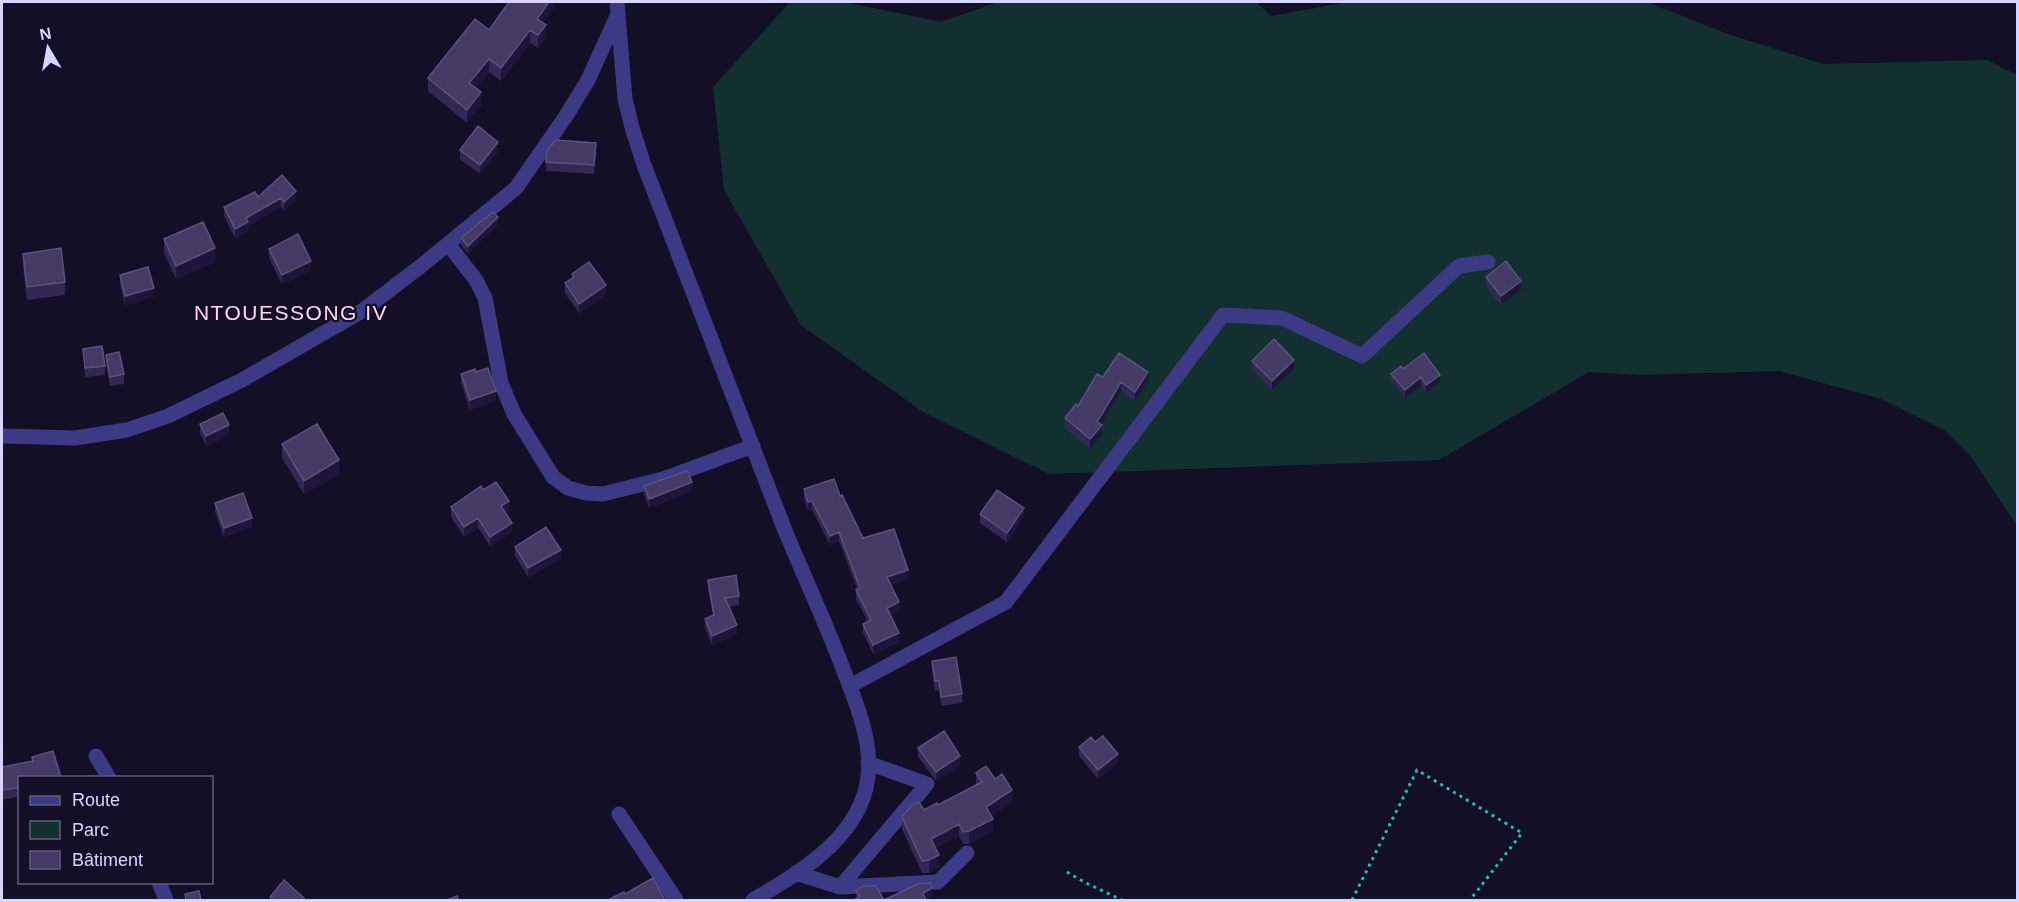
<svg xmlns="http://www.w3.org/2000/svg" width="2019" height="902" viewBox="0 0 2019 902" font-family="Arial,sans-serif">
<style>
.green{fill:#12302f}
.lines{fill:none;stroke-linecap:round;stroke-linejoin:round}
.path{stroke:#2fb8b0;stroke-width:3;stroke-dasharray:3 4.5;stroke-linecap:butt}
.minor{stroke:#3d3a85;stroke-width:15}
.wall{fill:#312854}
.shaded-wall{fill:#1d163a}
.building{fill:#433a66;stroke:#5a527e;stroke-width:1.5}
.labels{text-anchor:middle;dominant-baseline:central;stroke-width:4.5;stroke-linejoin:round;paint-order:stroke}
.quarter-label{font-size:21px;letter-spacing:1.5px;fill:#ffd6f0;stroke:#130f26}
</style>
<rect width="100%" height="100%" fill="#130f26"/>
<!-- green -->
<path class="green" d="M 790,2 L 844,2 L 941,22 L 998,2 L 1256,2 L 1271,16 L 1347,2 L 1647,2 L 1728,34 L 1823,64 L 1987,60 L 2017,75 L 2017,526 L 1972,458 L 1944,430 L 1881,399 L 1779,371 L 1639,375 L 1589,372 L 1439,460 L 1049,474 L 923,412 L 801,325 L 724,190 L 713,87 Z"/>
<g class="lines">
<!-- path -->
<path class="path" d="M 1067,872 L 1086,883 L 1122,900
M 1352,900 L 1417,770 L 1522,833 L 1470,900"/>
<!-- minor -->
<path class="minor" d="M 617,2 L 625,99 L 633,131 L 644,165 C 690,286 737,407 784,528 C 803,574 824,619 842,666 C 856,703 876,747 866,788 C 853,842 797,874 753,900
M 448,244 L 476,280 L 485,298 L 501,383 L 514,414 L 553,477 L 568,488 L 586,493 L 603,494 L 663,479 L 753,446
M 2,436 L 75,438 L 127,430 L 168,416 L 242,380 L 362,311 L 421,266 L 516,188 L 566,116 L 588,80 L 618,14
M 850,686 L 1006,602 L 1223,315 L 1282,318 L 1362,356 L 1459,266 L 1488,262
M 96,756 L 109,778
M 619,814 L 676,900
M 796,873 L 840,887 L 938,882 L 967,853
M 159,882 L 166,900
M 840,887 L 927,784 L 868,763"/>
</g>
<!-- wall -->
<path class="wall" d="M 544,23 L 546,38 L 538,48 L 530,43 L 501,81 L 489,72 L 476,88 L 481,105 L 467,123 L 428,91 L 428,78 L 489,30 Z
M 460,150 L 498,151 L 480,174 L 460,159 Z
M 596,153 L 594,174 L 546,171 L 546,162 Z
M 258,197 L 296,200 L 284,211 L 281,207 L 248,226 L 248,231 L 235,238 L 224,216 L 224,207 Z
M 498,225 L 468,254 L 461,245 L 461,238 Z
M 164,239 L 215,262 L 176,279 L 164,253 Z
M 269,249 L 311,270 L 282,284 L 269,258 Z
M 23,254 L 65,282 L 65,295 L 27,300 L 23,267 Z
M 572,274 L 606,295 L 579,313 L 565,293 L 565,283 L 572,279 Z
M 120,275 L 154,297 L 125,305 L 120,284 Z
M 1486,277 L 1521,290 L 1501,305 L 1486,286 Z
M 83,349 L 105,366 L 105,375 L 85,377 Z
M 106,355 L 124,374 L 124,384 L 110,386 L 106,364 Z
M 1252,361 L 1294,369 L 1272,390 L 1252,370 Z
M 1403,369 L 1440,382 L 1426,393 L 1421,385 L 1405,398 L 1391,381 L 1391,374 Z
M 476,372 L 496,401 L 470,410 L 461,383 L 461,374 Z
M 1103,377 L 1148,381 L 1135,401 L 1121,391 L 1101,425 L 1102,434 L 1090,449 L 1065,428 L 1065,418 L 1078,406 Z
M 200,424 L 229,435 L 206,446 L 200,433 Z
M 282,444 L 339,474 L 304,494 L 282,458 Z
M 644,486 L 692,491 L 649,508 L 644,495 Z
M 804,489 L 840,496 L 863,538 L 908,579 L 890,585 L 899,611 L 890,615 L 899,642 L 873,654 L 863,633 L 863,624 L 868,622 L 856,599 L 856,590 L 857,589 L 839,541 L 830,545 L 812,510 L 808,511 L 804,499 Z
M 483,490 L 509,510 L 505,513 L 512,532 L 490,546 L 478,528 L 464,537 L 451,517 L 451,507 Z
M 215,503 L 252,527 L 224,537 L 215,512 Z
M 980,514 L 1024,517 L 1007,542 L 980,523 Z
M 515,547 L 561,559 L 528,577 L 515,556 Z
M 708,580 L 739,596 L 739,605 L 729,607 L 737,634 L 712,645 L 705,628 L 705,619 L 713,616 L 708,589 Z
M 932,661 L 962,694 L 962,703 L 941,706 L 939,690 L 935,691 L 932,670 Z
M 1095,742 L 1118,763 L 1098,779 L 1079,756 L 1079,747 Z
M 918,748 L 960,765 L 936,781 L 918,757 Z
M 32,757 L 61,777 L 20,777 L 20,796 L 2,800 L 2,767 L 32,761 Z
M 976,773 L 1012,802 L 991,816 L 993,831 L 969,844 L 963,844 L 959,836 L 936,848 L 939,867 L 929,873 L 922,873 L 902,829 L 902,817 L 938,805 L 976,786 Z
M 856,891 L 884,900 L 932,897 L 926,900 L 856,899 Z"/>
<!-- shaded-wall -->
<path class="shaded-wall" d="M 549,2 L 558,2 L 537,32 L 537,19 Z
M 546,25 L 546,38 L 538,48 L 538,35 Z
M 530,30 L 530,43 L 501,81 L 501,68 Z
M 489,59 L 489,72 L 469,96 L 469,83 Z
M 481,92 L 481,105 L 467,123 L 467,110 Z
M 498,142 L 498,151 L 480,174 L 480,165 Z
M 296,191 L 296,200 L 284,211 L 284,202 Z
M 281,198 L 281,207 L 248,226 L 248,231 L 235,238 L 235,229 L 246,218 Z
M 498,217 L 498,225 L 468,254 L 468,246 Z
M 215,248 L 215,262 L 176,279 L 176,266 Z
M 311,261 L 311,270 L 282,284 L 282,275 Z
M 1521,281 L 1521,290 L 1501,305 L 1501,296 Z
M 606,285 L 606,295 L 579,313 L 579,304 Z
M 154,288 L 154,297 L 125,305 L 125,296 Z
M 1294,360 L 1294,369 L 1272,390 L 1272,381 Z
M 1148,372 L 1148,381 L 1135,401 L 1135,392 Z
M 1440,375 L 1440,382 L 1426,393 L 1426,385 Z
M 1421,377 L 1421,385 L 1405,398 L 1405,390 Z
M 1121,382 L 1121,391 L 1098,430 L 1102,425 L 1102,434 L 1090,449 L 1090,439 L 1097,422 Z
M 496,391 L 496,401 L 470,410 L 470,400 Z
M 229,425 L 229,435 L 206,446 L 206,436 Z
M 339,460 L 339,474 L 304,494 L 304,481 Z
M 692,482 L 692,491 L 649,508 L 649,499 Z
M 509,501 L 509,510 L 501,515 L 501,506 Z
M 812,501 L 812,510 L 808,511 L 808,502 Z
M 1024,508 L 1024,517 L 1007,542 L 1007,533 Z
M 252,518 L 252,527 L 224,537 L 224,528 Z
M 478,518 L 478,528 L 464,537 L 464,527 Z
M 512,523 L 512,532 L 490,546 L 490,537 Z
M 839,532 L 839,541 L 830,545 L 830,536 Z
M 561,550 L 561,559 L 528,577 L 528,568 Z
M 908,570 L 908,579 L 887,586 L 887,577 Z
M 899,602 L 899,611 L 887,617 L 887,608 Z
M 737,625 L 737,634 L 712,645 L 712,636 Z
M 899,633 L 899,642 L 873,654 L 873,645 Z
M 1118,754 L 1118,763 L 1098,779 L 1098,770 Z
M 960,756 L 960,765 L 936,781 L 936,772 Z
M 1012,790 L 1012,802 L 986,819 L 986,807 Z
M 993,819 L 993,831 L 969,844 L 969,831 Z
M 959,824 L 959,836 L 931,851 L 931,839 Z
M 939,855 L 939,867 L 929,873 L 929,860 Z
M 932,888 L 932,897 L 926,900 L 923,893 Z"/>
<!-- building -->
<path class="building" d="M 509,2 L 549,2 L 537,19 L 546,25 L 538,35 L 530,30 L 501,68 L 489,59 L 469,83 L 481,92 L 467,110 L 428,78 L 475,19 L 489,30 Z
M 478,126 L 498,142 L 480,165 L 460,150 Z
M 555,140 L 596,143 L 594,165 L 546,162 L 547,151 Z
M 282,175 L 296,191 L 284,202 L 281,198 L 246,218 L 248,222 L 235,229 L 224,207 L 255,192 L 258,197 Z
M 493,212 L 498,217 L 468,246 L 461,238 Z
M 203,222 L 215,248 L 176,266 L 164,239 Z
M 298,234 L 311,261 L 282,275 L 269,249 Z
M 61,248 L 65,282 L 27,287 L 23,254 Z
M 1506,261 L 1521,281 L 1501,296 L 1486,277 Z
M 589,262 L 606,285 L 579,304 L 565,283 L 574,277 L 572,274 Z
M 148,267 L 154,288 L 125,296 L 120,275 Z
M 1274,339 L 1294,360 L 1272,381 L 1252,361 Z
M 102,346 L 105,366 L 85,368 L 83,349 Z
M 119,352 L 124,374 L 110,377 L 106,355 Z
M 1119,353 L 1148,372 L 1135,392 L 1121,382 L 1097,422 L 1102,425 L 1090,439 L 1065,418 L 1076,404 L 1078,406 L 1097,374 L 1103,377 Z
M 1424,353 L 1440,375 L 1426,385 L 1421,377 L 1405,390 L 1391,374 L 1401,366 L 1403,369 Z
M 488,368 L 496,391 L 470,400 L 461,374 L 475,369 L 476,372 Z
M 223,413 L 229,425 L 206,436 L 200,424 Z
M 317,424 L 339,460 L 304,481 L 282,444 Z
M 687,471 L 692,482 L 649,499 L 644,486 Z
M 834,479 L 840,496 L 842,495 L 863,538 L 894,529 L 908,570 L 887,577 L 899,602 L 887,608 L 899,633 L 873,645 L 863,624 L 871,620 L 856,590 L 860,588 L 839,532 L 830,536 L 812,501 L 808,502 L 804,489 Z
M 496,482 L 509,501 L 501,506 L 512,523 L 490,537 L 478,518 L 464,527 L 451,507 L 481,486 L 483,490 Z
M 997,490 L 1024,508 L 1007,533 L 980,514 Z
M 243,493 L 252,518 L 224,528 L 215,503 Z
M 546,527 L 561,550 L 528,568 L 515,547 Z
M 736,575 L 739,596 L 725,598 L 737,625 L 712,636 L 705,619 L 714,615 L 708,580 Z
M 956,657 L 962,694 L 941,697 L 939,681 L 935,681 L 932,661 Z
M 944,731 L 960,756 L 936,772 L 918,748 Z
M 1103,736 L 1118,754 L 1098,770 L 1079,747 L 1091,737 L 1095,742 Z
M 53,751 L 61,777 L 20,777 L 20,787 L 2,790 L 2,767 L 33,761 L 32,757 Z
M 986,766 L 995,779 L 1002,774 L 1012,790 L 986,807 L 993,819 L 969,831 L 963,832 L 959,824 L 931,839 L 939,855 L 929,860 L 922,861 L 902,817 L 911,806 L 919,802 L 924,810 L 937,803 L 938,805 L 982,782 L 976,773 Z
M 653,878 L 665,900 L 608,900 L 624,892 L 625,894 Z
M 284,880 L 306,900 L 274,900 L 270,897 Z
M 930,883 L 932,888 L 923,893 L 926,900 L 854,900 L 860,897 L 856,891 L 863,886 L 876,886 L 884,900 L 918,884 Z
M 199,891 L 201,900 L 186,900 L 185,894 Z
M 457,896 L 459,900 L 447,900 Z"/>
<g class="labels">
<!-- quarter labels -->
<g class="quarter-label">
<text x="291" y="312">NTOUESSONG IV</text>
</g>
</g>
<!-- border -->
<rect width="2019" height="902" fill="none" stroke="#d9d4ff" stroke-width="6"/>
<!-- legend -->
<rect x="18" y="776" width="195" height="108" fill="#130f26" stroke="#625e7d" stroke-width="1.5"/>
<rect x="30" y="796" width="30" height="9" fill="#3d3a85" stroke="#625e7d" stroke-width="1.5"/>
<text x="72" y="806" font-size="18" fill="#d9d4ff">Route</text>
<rect x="30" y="821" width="30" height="18" fill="#12302f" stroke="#625e7d" stroke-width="1.5"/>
<text x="72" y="836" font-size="18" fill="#d9d4ff">Parc</text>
<rect x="30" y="851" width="30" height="18" fill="#433a66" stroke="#625e7d" stroke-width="1.5"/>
<text x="72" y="866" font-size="18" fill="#d9d4ff">Bâtiment</text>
<!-- north arrow -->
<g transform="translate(48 48) rotate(350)" stroke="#130f26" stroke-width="4.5" paint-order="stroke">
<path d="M0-4.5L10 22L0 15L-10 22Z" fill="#d9d4ff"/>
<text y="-9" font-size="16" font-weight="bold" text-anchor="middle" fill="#d9d4ff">N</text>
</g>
</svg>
